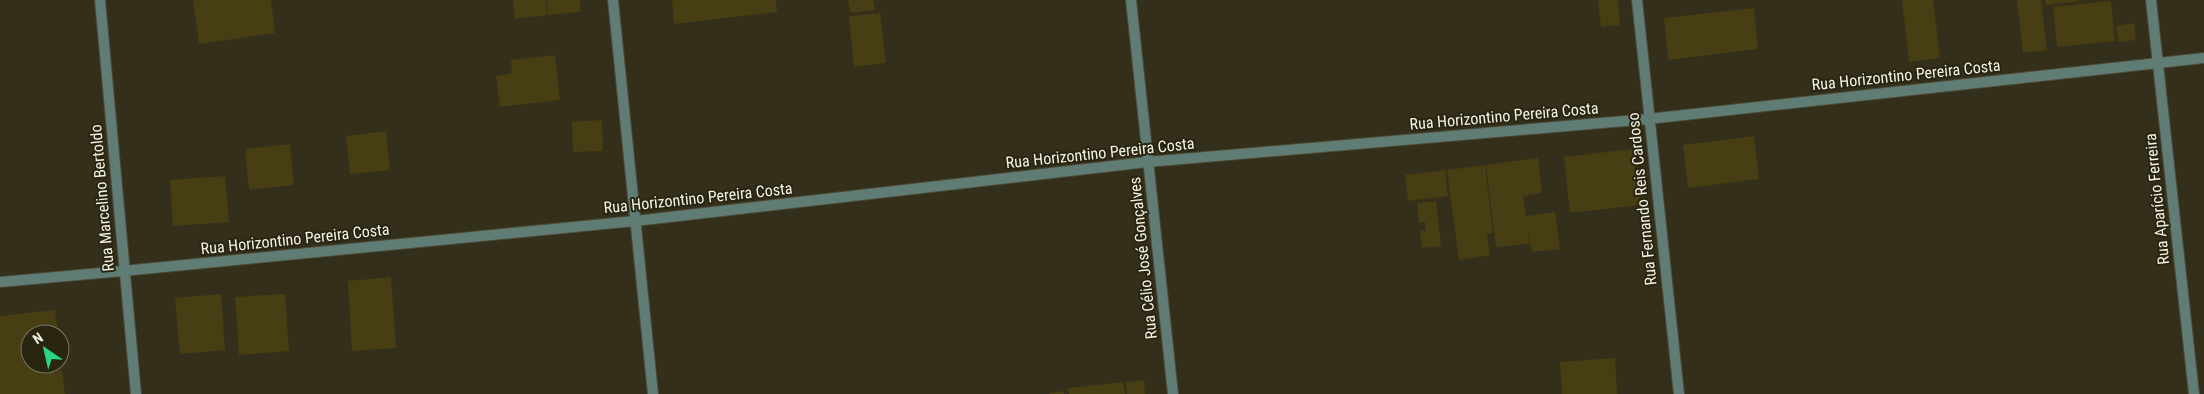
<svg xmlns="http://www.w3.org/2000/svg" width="2204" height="394" viewBox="0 0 2204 394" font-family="'Roboto Condensed',sans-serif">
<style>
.building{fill:#473e13}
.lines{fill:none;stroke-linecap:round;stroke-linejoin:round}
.street-casing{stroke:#4e4a36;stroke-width:12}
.street{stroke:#5f7c75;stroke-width:10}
.labels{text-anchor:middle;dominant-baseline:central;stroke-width:4;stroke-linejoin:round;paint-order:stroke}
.street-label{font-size:16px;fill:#f4f2e5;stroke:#292510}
</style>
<rect width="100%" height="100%" fill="#332f1a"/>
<!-- building -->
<path class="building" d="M 193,0 L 271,0 L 275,33 L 199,44 Z
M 513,0 L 546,0 L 547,15 L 515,19 Z
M 547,0 L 580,0 L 580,12 L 548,15 Z
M 672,0 L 776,0 L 777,12 L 674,24 Z
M 848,0 L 873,0 L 875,10 L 850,13 Z
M 1598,0 L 1618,0 L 1620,25 L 1601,27 Z
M 1902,0 L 1933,0 L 1940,58 L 1909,62 Z
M 2017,0 L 2041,0 L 2047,50 L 2023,53 Z
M 2046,0 L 2079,0 L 2079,1 L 2046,5 Z
M 2111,1 L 2115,41 L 2057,47 L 2053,7 Z
M 1754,8 L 1758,49 L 1668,60 L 1664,18 Z
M 880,13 L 886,63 L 854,67 L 849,16 Z
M 2134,23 L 2136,40 L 2119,42 L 2116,26 Z
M 555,55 L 560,100 L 500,107 L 496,76 L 512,73 L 511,60 Z
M 602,120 L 603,151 L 573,152 L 572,122 Z
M 386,131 L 390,170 L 350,174 L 346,136 Z
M 1754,136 L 1759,179 L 1688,188 L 1683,145 Z
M 290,144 L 294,185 L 249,190 L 245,149 Z
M 1633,149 L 1640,205 L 1570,213 L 1564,157 Z
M 1538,158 L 1542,193 L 1523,196 L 1530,244 L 1496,247 L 1486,165 Z
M 1485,165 L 1493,233 L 1487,234 L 1490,255 L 1459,260 L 1447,170 Z
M 1445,170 L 1448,196 L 1408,201 L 1405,175 Z
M 225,176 L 229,222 L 173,226 L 170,180 Z
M 1436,201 L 1441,246 L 1422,248 L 1420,231 L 1426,231 L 1425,222 L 1419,223 L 1417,203 Z
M 1555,212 L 1560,249 L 1532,252 L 1526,216 Z
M 391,277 L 396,348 L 352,351 L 348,281 Z
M 221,294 L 225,350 L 180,354 L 175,298 Z
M 285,294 L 289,351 L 239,355 L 235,297 Z
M 55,310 L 58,334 L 30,334 L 30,364 L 61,364 L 65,394 L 0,394 L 0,316 Z
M 1615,358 L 1617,394 L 1562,394 L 1560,362 Z
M 1144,380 L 1145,394 L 1127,394 L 1126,382 Z
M 1123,382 L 1125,394 L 1069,394 L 1068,388 Z
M 1064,391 L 1064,394 L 1049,394 L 1049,393 Z"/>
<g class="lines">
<defs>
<path id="street" d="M 100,0 L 136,394
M 613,0 L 653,394
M 1131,0 L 1173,394
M 1637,0 L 1679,394
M 2151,0 L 2194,394
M 0,282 L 123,271 L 635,221 L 1147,162 L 1648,119 L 2204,58"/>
</defs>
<!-- street casing -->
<use href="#street" class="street-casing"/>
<!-- street -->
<use href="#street" class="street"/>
</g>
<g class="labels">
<!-- street labels -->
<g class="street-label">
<text transform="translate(1906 75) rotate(-6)">Rua Horizontino Pereira Costa</text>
<text transform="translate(1504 116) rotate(-5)">Rua Horizontino Pereira Costa</text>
<text transform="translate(1100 153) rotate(-6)">Rua Horizontino Pereira Costa</text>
<text transform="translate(102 198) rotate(-95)">Rua Marcelino Bertoldo</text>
<text transform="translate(698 198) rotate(-6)">Rua Horizontino Pereira Costa</text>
<text transform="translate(1642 199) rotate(-96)">Rua Fernando Reis Cardoso</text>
<text transform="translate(2157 199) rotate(-96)">Rua Aparício Ferreira</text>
<text transform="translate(295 239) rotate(-6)">Rua Horizontino Pereira Costa</text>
<text transform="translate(1143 258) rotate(-96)">Rua Célio José Gonçalves</text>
</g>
</g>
<!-- north arrow -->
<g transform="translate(45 349) rotate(326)"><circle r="24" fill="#292510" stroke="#7a7765"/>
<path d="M0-4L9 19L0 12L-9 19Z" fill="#2ad884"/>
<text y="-8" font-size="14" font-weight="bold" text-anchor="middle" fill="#f4f2e5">N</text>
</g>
</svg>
